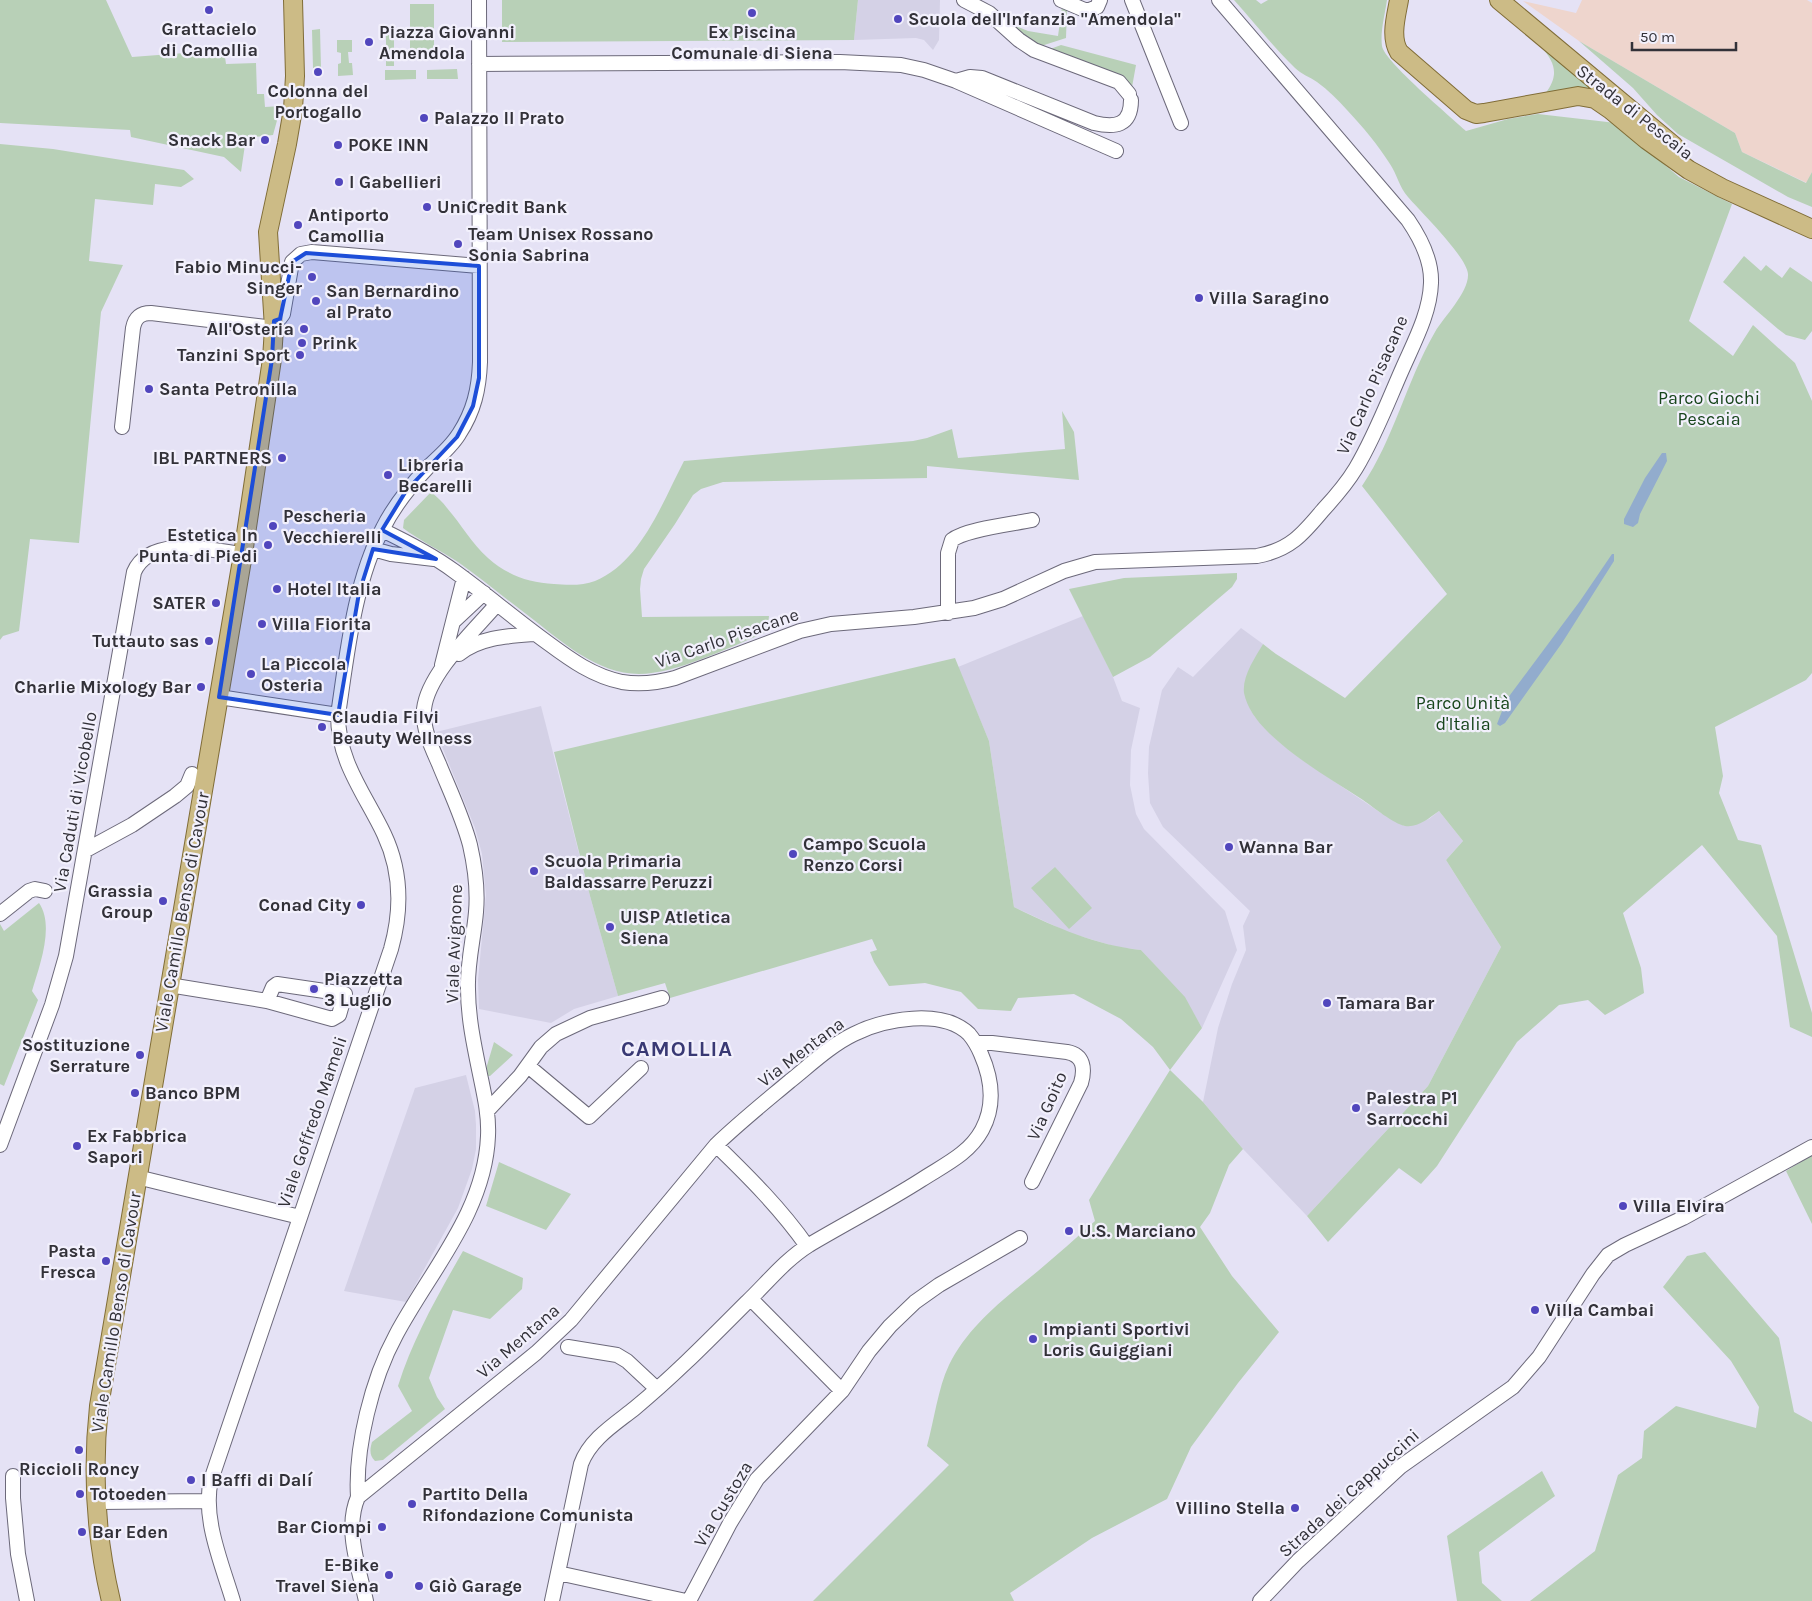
<svg xmlns="http://www.w3.org/2000/svg" width="1812" height="1601" viewBox="0 0 1812 1601" font-family="Karla,sans-serif">
<style>
.industrial{fill:#eed5cd}
.education{fill:#d4d1e6}
.green{fill:#b8d0b7}
.water{fill:#92accd}
.lines{fill:none;stroke-linecap:round;stroke-linejoin:round}
.minor-casing{stroke:#6c697a;stroke-width:16}
.major-casing{stroke:#806d37;stroke-width:20}
.minor{stroke:#fff;stroke-width:14}
.major{stroke:#ccbb86;stroke-width:18}
.marked{fill:#1d4ed8;fill-opacity:0.2;stroke:#1d4ed8;stroke-width:4;stroke-linejoin:round}
.poi-dot{fill:#5146bd;stroke:#f2f0fc;stroke-width:2}
.labels{text-anchor:middle;dominant-baseline:central;stroke-width:4.5;stroke-linejoin:round;paint-order:stroke}
.poi-label{font-size:18px;font-weight:bold;fill:#323138;stroke:#f2f0fc;text-anchor:start}
.street-label{font-size:18px;fill:#323138;stroke:#f2f0fc}
.park-label{font-size:18px;fill:#17451b;stroke:#f2f0fc}
.district-label{font-size:22px;font-weight:bold;letter-spacing:1px;fill:#393974;stroke:#f2f0fc}
</style>
<rect width="100%" height="100%" fill="#e5e2f5"/>
<!-- industrial -->
<path class="industrial" d="M 1582,0 L 1807,0 L 1812,3 L 1812,172 L 1807,183 L 1742,152 L 1735,133 L 1579,41 L 1523,1 L 1576,13 Z"/>
<!-- education -->
<path class="education" d="M 858,0 L 940,0 L 939,40 L 933,50 L 924,40 L 916,38 L 854,40 Z
M 1083,616 L 1113,677 L 1122,701 L 1140,708 L 1131,750 L 1130,785 L 1136,814 L 1144,829 L 1225,911 L 1237,950 L 1202,1028 L 1184,997 L 1141,950 L 1117,947 L 1070,933 L 1014,907 L 989,741 L 958,667 Z
M 1241,628 L 1263,644 L 1247,675 L 1250,709 L 1255,717 L 1279,742 L 1298,757 L 1381,813 L 1404,826 L 1429,819 L 1439,811 L 1463,841 L 1446,860 L 1501,947 L 1428,1086 L 1307,1216 L 1243,1149 L 1203,1102 L 1218,1028 L 1232,984 L 1246,950 L 1243,926 L 1250,911 L 1163,827 L 1150,803 L 1148,773 L 1149,747 L 1162,690 L 1178,667 L 1193,677 Z
M 541,706 L 590,896 L 618,996 L 574,1009 L 551,1023 L 479,1009 L 478,980 L 486,895 L 482,854 L 475,828 L 436,732 Z
M 466,1075 L 475,1111 L 476,1125 L 476,1149 L 472,1169 L 458,1208 L 406,1302 L 344,1291 L 415,1088 Z"/>
<!-- green -->
<path class="green" d="M 0,0 L 106,0 L 132,57 L 224,50 L 226,64 L 256,63 L 257,94 L 264,94 L 265,107 L 281,106 L 273,135 L 246,138 L 241,172 L 224,157 L 131,137 L 130,130 L 0,123 Z
M 502,0 L 858,0 L 854,40 L 502,42 Z
M 1234,0 L 1256,0 L 1261,4 L 1268,0 L 1387,0 C 1385,14 1380,32 1382,46 C 1384,61 1451,117 1466,131 L 1508,119 L 1538,114 L 1616,123 L 1679,177 L 1732,204 L 1689,321 L 1733,356 L 1753,325 L 1795,363 L 1812,401 L 1812,673 L 1806,680 L 1715,727 L 1723,776 L 1719,793 L 1738,840 L 1761,845 L 1812,1013 L 1812,1037 L 1790,1027 L 1777,936 L 1702,845 L 1623,913 L 1641,968 L 1644,993 L 1605,1015 L 1588,1000 L 1559,1005 L 1517,1042 L 1437,1166 L 1421,1184 L 1399,1168 L 1328,1242 L 1307,1216 L 1428,1086 L 1501,947 L 1446,860 L 1463,841 L 1439,811 C 1429,818 1418,828 1405,826 C 1394,824 1373,807 1363,800 C 1331,779 1295,759 1267,731 C 1257,721 1247,708 1244,693 C 1242,676 1255,658 1263,644 L 1276,654 L 1345,698 L 1447,594 L 1362,486 C 1394,439 1406,382 1435,332 C 1444,317 1469,292 1468,274 C 1467,257 1421,212 1408,197 C 1399,187 1397,174 1390,164 C 1378,145 1363,127 1347,110 C 1338,100 1328,90 1317,82 C 1310,77 1301,74 1295,68 C 1273,47 1254,22 1234,0 Z
M 410,4 L 434,4 L 434,51 L 410,51 Z
M 1062,7 L 1067,9 L 1066,38 L 1038,47 L 1006,22 L 1028,31 L 1058,36 Z
M 320,29 L 321,68 L 313,68 L 312,30 Z
M 386,35 L 394,35 L 394,66 L 386,66 Z
M 337,40 L 352,40 L 352,52 L 348,52 L 349,63 L 352,63 L 353,75 L 338,76 L 338,64 L 341,63 L 341,53 L 337,52 Z
M 1579,41 L 1735,133 L 1742,152 L 1806,183 L 1812,172 L 1812,207 L 1788,197 L 1760,181 L 1678,134 L 1657,115 L 1633,88 Z
M 1061,45 L 1136,65 L 1132,87 L 1116,78 L 1045,51 Z
M 1541,47 L 1602,97 L 1545,94 C 1559,76 1556,63 1541,47 Z
M 457,69 L 458,79 L 427,79 L 427,70 Z
M 385,70 L 416,70 L 416,79 L 385,80 Z
M 0,144 L 53,149 L 184,170 L 194,179 L 181,187 L 155,184 L 153,205 L 95,199 L 89,261 L 123,265 L 101,312 L 79,543 L 30,539 L 19,631 L 3,636 L 0,640 Z
M 1744,256 L 1761,271 L 1766,265 L 1782,278 L 1790,267 L 1812,282 L 1812,331 L 1805,340 L 1786,335 L 1778,329 L 1723,282 Z
M 1062,411 L 1074,432 L 1079,480 L 927,466 L 927,478 L 723,482 L 701,489 L 693,495 L 675,524 L 644,569 L 641,579 L 640,589 L 642,617 L 769,616 L 767,632 C 732,646 676,674 639,674 C 597,674 561,641 530,617 C 506,599 482,579 458,562 C 440,550 420,541 403,528 L 404,520 L 431,492 C 437,497 443,502 447,508 C 461,524 472,544 488,558 C 507,575 529,583 554,584 C 566,585 583,586 595,581 C 641,562 662,503 684,461 L 913,441 L 927,438 L 952,429 L 958,458 L 1065,449 Z
M 1237,573 L 1237,579 L 1232,587 L 1150,657 L 1113,677 L 1069,589 L 1124,578 Z
M 955,658 L 989,741 L 1014,907 C 1055,927 1095,945 1141,950 L 1185,997 L 1202,1028 L 1170,1070 L 1203,1102 L 1243,1149 L 1229,1165 L 1210,1213 L 1200,1227 L 1232,1276 L 1279,1332 L 1238,1383 L 1191,1447 L 1167,1499 L 1092,1538 L 1010,1593 L 1014,1601 L 813,1601 L 949,1465 L 927,1446 C 934,1421 938,1388 949,1365 C 969,1325 1004,1299 1038,1271 C 1057,1255 1076,1238 1095,1221 L 1089,1200 L 1170,1070 L 1153,1047 L 1121,1019 L 1074,994 L 1018,998 L 1011,1011 L 978,1009 L 961,992 L 925,983 L 889,986 L 874,962 L 870,952 L 877,950 L 872,939 L 670,998 L 665,983 L 618,996 L 590,896 L 554,752 Z
M 1055,867 L 1092,908 L 1069,929 L 1031,888 Z
M 39,903 C 55,926 39,967 32,991 L 38,1000 L 4,1086 L 0,1084 L 0,924 L 4,931 Z
M 494,1042 L 513,1055 L 490,1076 L 487,1076 L 485,1072 Z
M 1812,1155 L 1812,1224 L 1786,1171 Z
M 499,1162 L 571,1194 L 546,1230 L 486,1206 Z
M 463,1251 L 523,1278 L 522,1289 L 490,1319 L 453,1310 L 429,1378 L 437,1397 L 445,1409 L 383,1460 L 375,1461 C 369,1455 370,1449 372,1442 L 412,1411 L 398,1386 C 413,1338 438,1295 463,1251 Z
M 1705,1252 L 1779,1338 L 1794,1412 L 1812,1422 L 1812,1601 L 1530,1601 L 1595,1551 L 1618,1475 L 1642,1458 L 1644,1431 L 1676,1406 L 1756,1428 L 1759,1407 L 1731,1361 L 1663,1287 L 1687,1256 Z
M 1542,1471 L 1555,1496 L 1479,1552 L 1482,1583 L 1502,1601 L 1457,1601 L 1447,1536 Z"/>
<!-- water -->
<path class="water" d="M 1662,453 L 1666,453 L 1667,461 L 1640,514 L 1638,523 L 1633,527 L 1624,524 L 1624,519 L 1645,478 Z
M 1612,554 L 1614,554 L 1614,561 L 1562,643 L 1505,723 L 1500,726 L 1497,724 L 1504,706 L 1510,695 L 1580,601 Z"/>
<g class="lines">
<defs>
<path id="minor" d="M 964,0 L 989,13 L 1019,40 L 1034,50 L 1119,82 L 1129,94
M 1061,0 L 1087,11 L 1097,7 L 1100,0
M 1132,0 L 1181,123
M 479,64 L 840,62 L 901,65 L 924,70 L 956,81 L 1116,151
M 956,81 L 970,77 L 982,78 L 1094,123 C 1115,128 1131,126 1131,100
M 274,321 L 280,318 L 283,314 L 292,262 L 301,254 L 312,252 L 479,266
M 122,427 L 133,328 C 135,318 140,313 151,313 L 274,328
M 382,530 C 407,542 431,554 454,571 C 486,594 516,620 548,643 C 571,660 593,676 622,682 C 640,685 657,683 675,678 L 800,631 L 831,624 L 914,617 L 974,608 L 1003,599 L 1064,571 L 1095,562 L 1257,556 C 1290,550 1303,534 1323,510 C 1335,497 1347,483 1356,468 C 1374,438 1387,404 1401,372 C 1413,344 1430,314 1431,283 C 1432,260 1421,239 1408,220 L 1219,0
M 373,549 L 391,554 L 434,559
M 948,613 L 948,553 L 952,540 C 966,529 1013,524 1032,520
M 453,622 L 484,593
M 459,654 C 480,637 508,636 535,634
M 442,665 L 464,578
M 219,697 L 338,715
M 86,850 L 132,825 L 175,796 L 187,786 L 192,774
M 0,914 L 29,891 L 35,889 L 45,891
M 169,985 L 267,1001 L 332,1019 L 339,1015 L 345,994 L 277,984 L 273,987 L 267,1001
M 976,1043 L 992,1043 L 1067,1052 C 1084,1055 1085,1069 1081,1083 L 1032,1182
M 528,1066 L 589,1117 L 641,1068
M 487,1111 L 520,1076 L 541,1047 L 556,1034 L 590,1018 L 662,998
M 0,1145 L 52,1005 L 66,956 L 134,572 C 150,535 211,550 243,554
M 716,1145 C 749,1177 781,1209 807,1246
M 137,1177 L 300,1217
M 751,1299 L 842,1391
M 568,1347 L 617,1355 L 627,1361 L 657,1389
M 13,1476 L 13,1498 L 18,1554 L 27,1601
M 358,1497 C 355,1447 372,1379 396,1335 C 430,1271 485,1212 488,1136 C 489,1117 485,1098 481,1079 C 475,1050 468,1019 468,989 C 467,963 474,937 476,912 C 478,890 475,867 470,845 C 463,818 450,791 439,764 C 432,748 422,728 424,709 C 428,673 474,631 497,604
M 98,1502 L 208,1501
M 558,1573 L 686,1601
M 233,1601 C 222,1564 202,1518 211,1480 L 391,949 C 402,910 402,872 384,834 C 365,794 338,762 338,715 C 347,655 354,582 383,528 C 395,504 410,486 428,467 C 439,457 451,447 459,434 C 474,411 479,389 480,362 L 479,0
M 366,1601 C 359,1568 344,1529 358,1497 L 536,1353 L 571,1320 L 716,1145 C 740,1122 765,1102 790,1081 C 810,1065 831,1045 854,1034 C 884,1019 942,1008 969,1034 C 974,1040 978,1047 981,1054 C 992,1079 995,1106 982,1130 C 969,1154 944,1165 921,1180 C 885,1203 846,1223 809,1245 C 785,1260 767,1283 747,1302 C 711,1338 675,1375 635,1408 C 615,1424 590,1439 581,1464 L 552,1601
M 689,1601 L 730,1523 L 757,1479 L 842,1391 L 869,1351 L 890,1326 L 915,1302 L 939,1285 L 1020,1238
M 1260,1601 L 1298,1561 L 1400,1467 L 1513,1387 L 1539,1357 L 1593,1274 L 1608,1255 L 1625,1245 L 1683,1218 L 1812,1147"/>
<path id="major" d="M 1399,0 C 1396,17 1390,37 1399,52 L 1466,110 L 1476,114 L 1484,113 L 1578,96 L 1595,99 L 1611,110 L 1647,140 L 1689,170 L 1722,188 L 1812,229
M 1499,0 L 1674,146
M 111,1601 C 96,1538 92,1470 99,1406 L 243,554 L 272,359 L 274,328 L 268,232 L 287,144 L 293,109 L 295,76 L 293,0"/>
</defs>
<!-- minor casing -->
<use href="#minor" class="minor-casing"/>
<!-- major casing -->
<use href="#major" class="major-casing"/>
<!-- minor -->
<use href="#minor" class="minor"/>
<!-- major -->
<use href="#major" class="major"/>
</g>
<!-- marked area -->
<path class="marked" d="M 306,253 L 479,266 L 479,378 L 473,406 L 457,437 L 406,491 L 382,530 L 436,559 L 373,549 L 359,593 L 338,715 L 219,697 L 272,359 L 274,321 L 280,319 L 292,262 Z"/>
<!-- markers -->
<g class="poi-dot">
<circle cx="209" cy="10" r="5"/>
<circle cx="752" cy="13" r="5"/>
<circle cx="898" cy="19" r="5"/>
<circle cx="369" cy="42" r="5"/>
<circle cx="318" cy="72" r="5"/>
<circle cx="424" cy="118" r="5"/>
<circle cx="265" cy="140" r="5"/>
<circle cx="338" cy="145" r="5"/>
<circle cx="339" cy="182" r="5"/>
<circle cx="427" cy="207" r="5"/>
<circle cx="298" cy="225" r="5"/>
<circle cx="458" cy="244" r="5"/>
<circle cx="312" cy="277" r="5"/>
<circle cx="1199" cy="298" r="5"/>
<circle cx="316" cy="301" r="5"/>
<circle cx="304" cy="329" r="5"/>
<circle cx="302" cy="343" r="5"/>
<circle cx="300" cy="355" r="5"/>
<circle cx="149" cy="389" r="5"/>
<circle cx="282" cy="458" r="5"/>
<circle cx="388" cy="475" r="5"/>
<circle cx="273" cy="526" r="5"/>
<circle cx="268" cy="545" r="5"/>
<circle cx="277" cy="589" r="5"/>
<circle cx="216" cy="603" r="5"/>
<circle cx="262" cy="624" r="5"/>
<circle cx="209" cy="641" r="5"/>
<circle cx="251" cy="674" r="5"/>
<circle cx="201" cy="687" r="5"/>
<circle cx="322" cy="727" r="5"/>
<circle cx="1229" cy="847" r="5"/>
<circle cx="793" cy="854" r="5"/>
<circle cx="534" cy="871" r="5"/>
<circle cx="163" cy="901" r="5"/>
<circle cx="361" cy="905" r="5"/>
<circle cx="610" cy="927" r="5"/>
<circle cx="314" cy="989" r="5"/>
<circle cx="1327" cy="1003" r="5"/>
<circle cx="140" cy="1055" r="5"/>
<circle cx="135" cy="1093" r="5"/>
<circle cx="1356" cy="1108" r="5"/>
<circle cx="77" cy="1146" r="5"/>
<circle cx="1623" cy="1206" r="5"/>
<circle cx="1069" cy="1231" r="5"/>
<circle cx="106" cy="1261" r="5"/>
<circle cx="1535" cy="1310" r="5"/>
<circle cx="1033" cy="1339" r="5"/>
<circle cx="79" cy="1450" r="5"/>
<circle cx="191" cy="1480" r="5"/>
<circle cx="80" cy="1494" r="5"/>
<circle cx="412" cy="1504" r="5"/>
<circle cx="1295" cy="1508" r="5"/>
<circle cx="382" cy="1527" r="5"/>
<circle cx="82" cy="1532" r="5"/>
<circle cx="389" cy="1575" r="5"/>
<circle cx="419" cy="1586" r="5"/>
</g>
<g class="labels">
<!-- poi labels -->
<g class="poi-label">
<text x="908" y="19">Scuola dell'Infanzia "Amendola"</text>
<text x="209" y="29" text-anchor="middle">Grattacielo<tspan x="209" dy="21">di Camollia</tspan></text>
<text x="379" y="32">Piazza Giovanni<tspan x="379" dy="21">Amendola</tspan></text>
<text x="752" y="32" text-anchor="middle">Ex Piscina<tspan x="752" dy="21">Comunale di Siena</tspan></text>
<text x="318" y="91" text-anchor="middle">Colonna del<tspan x="318" dy="21">Portogallo</tspan></text>
<text x="434" y="118">Palazzo Il Prato</text>
<text x="255" y="140" text-anchor="end">Snack Bar</text>
<text x="348" y="145">POKE INN</text>
<text x="349" y="182">I Gabellieri</text>
<text x="437" y="207">UniCredit Bank</text>
<text x="308" y="215">Antiporto<tspan x="308" dy="21">Camollia</tspan></text>
<text x="468" y="234">Team Unisex Rossano<tspan x="468" dy="21">Sonia Sabrina</tspan></text>
<text x="302" y="267" text-anchor="end">Fabio Minucci-<tspan x="302" dy="21">Singer</tspan></text>
<text x="326" y="291">San Bernardino<tspan x="326" dy="21">al Prato</tspan></text>
<text x="1209" y="298">Villa Saragino</text>
<text x="294" y="329" text-anchor="end">All'Osteria</text>
<text x="312" y="343">Prink</text>
<text x="290" y="355" text-anchor="end">Tanzini Sport</text>
<text x="159" y="389">Santa Petronilla</text>
<text x="272" y="458" text-anchor="end">IBL PARTNERS</text>
<text x="398" y="465">Libreria<tspan x="398" dy="21">Becarelli</tspan></text>
<text x="283" y="516">Pescheria<tspan x="283" dy="21">Vecchierelli</tspan></text>
<text x="258" y="535" text-anchor="end">Estetica In<tspan x="258" dy="21">Punta di Piedi</tspan></text>
<text x="287" y="589">Hotel Italia</text>
<text x="206" y="603" text-anchor="end">SATER</text>
<text x="272" y="624">Villa Fiorita</text>
<text x="199" y="641" text-anchor="end">Tuttauto sas</text>
<text x="261" y="664">La Piccola<tspan x="261" dy="21">Osteria</tspan></text>
<text x="191" y="687" text-anchor="end">Charlie Mixology Bar</text>
<text x="332" y="717">Claudia Filvi<tspan x="332" dy="21">Beauty Wellness</tspan></text>
<text x="803" y="844">Campo Scuola<tspan x="803" dy="21">Renzo Corsi</tspan></text>
<text x="1239" y="847">Wanna Bar</text>
<text x="544" y="861">Scuola Primaria<tspan x="544" dy="21">Baldassarre Peruzzi</tspan></text>
<text x="153" y="891" text-anchor="end">Grassia<tspan x="153" dy="21">Group</tspan></text>
<text x="351" y="905" text-anchor="end">Conad City</text>
<text x="620" y="917">UISP Atletica<tspan x="620" dy="21">Siena</tspan></text>
<text x="324" y="979">Piazzetta<tspan x="324" dy="21">3 Luglio</tspan></text>
<text x="1337" y="1003">Tamara Bar</text>
<text x="130" y="1045" text-anchor="end">Sostituzione<tspan x="130" dy="21">Serrature</tspan></text>
<text x="145" y="1093">Banco BPM</text>
<text x="1366" y="1098">Palestra P1<tspan x="1366" dy="21">Sarrocchi</tspan></text>
<text x="87" y="1136">Ex Fabbrica<tspan x="87" dy="21">Sapori</tspan></text>
<text x="1633" y="1206">Villa Elvira</text>
<text x="1079" y="1231">U.S. Marciano</text>
<text x="96" y="1251" text-anchor="end">Pasta<tspan x="96" dy="21">Fresca</tspan></text>
<text x="1545" y="1310">Villa Cambai</text>
<text x="1043" y="1329">Impianti Sportivi<tspan x="1043" dy="21">Loris Guiggiani</tspan></text>
<text x="79" y="1469" text-anchor="middle">Riccioli Roncy</text>
<text x="201" y="1480">I Baffi di Dalí</text>
<text x="90" y="1494">Totoeden</text>
<text x="422" y="1494">Partito Della<tspan x="422" dy="21">Rifondazione Comunista</tspan></text>
<text x="1285" y="1508" text-anchor="end">Villino Stella</text>
<text x="372" y="1527" text-anchor="end">Bar Ciompi</text>
<text x="92" y="1532">Bar Eden</text>
<text x="379" y="1565" text-anchor="end">E-Bike<tspan x="379" dy="21">Travel Siena</tspan></text>
<text x="429" y="1586">Giò Garage</text>
</g>
<!-- street labels -->
<g class="street-label">
<text transform="translate(1635 112) rotate(38)">Strada di Pescaia</text>
<text transform="translate(1372 385) rotate(-66)">Via Carlo Pisacane</text>
<text transform="translate(727 638) rotate(-19)">Via Carlo Pisacane</text>
<text transform="translate(75 802) rotate(-80)">Via Caduti di Vicobello</text>
<text transform="translate(182 912) rotate(-80)">Viale Camillo Benso di Cavour</text>
<text transform="translate(454 944) rotate(-88)">Viale Avignone</text>
<text transform="translate(801 1052) rotate(-37)">Via Mentana</text>
<text transform="translate(1047 1106) rotate(-66)">Via Goito</text>
<text transform="translate(312 1122) rotate(-71)">Viale Goffredo Mameli</text>
<text transform="translate(116 1312) rotate(-81)">Viale Camillo Benso di Cavour</text>
<text transform="translate(518 1341) rotate(-41)">Via Mentana</text>
<text transform="translate(1349 1493) rotate(-42)">Strada dei Cappuccini</text>
<text transform="translate(723 1504) rotate(-59)">Via Custoza</text>
</g>
<!-- park labels -->
<g class="park-label">
<text x="1709" y="398">Parco Giochi<tspan x="1709" dy="21">Pescaia</tspan></text>
<text x="1463" y="703">Parco Unità<tspan x="1463" dy="21">d'Italia</tspan></text>
</g>
<!-- district labels -->
<g class="district-label">
<text x="677" y="1049">CAMOLLIA</text>
</g>
</g>
<!-- scale -->
<path d="M1632 42v8h104v-8" fill="none" stroke="#323138" stroke-width="2.5"/>
<text x="1640" y="42" font-size="15" fill="#323138" stroke="#f2f0fc" stroke-width="4" paint-order="stroke">50 m</text>
</svg>
